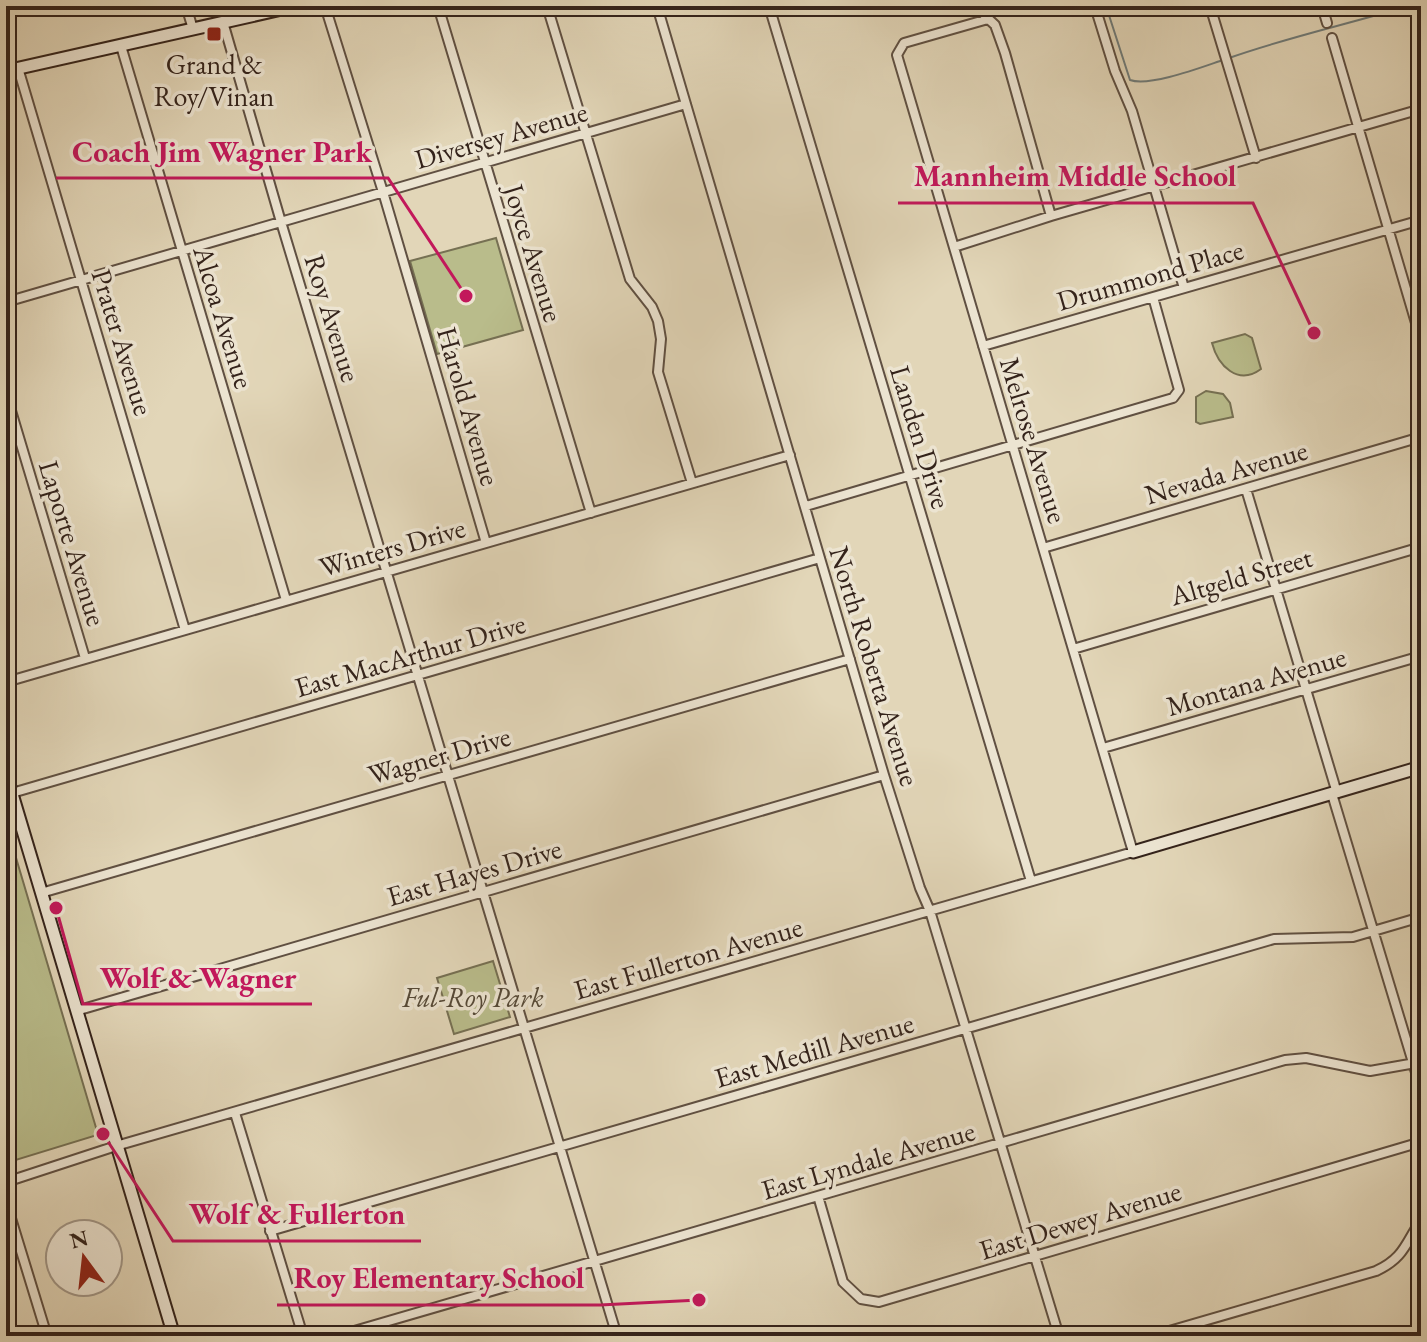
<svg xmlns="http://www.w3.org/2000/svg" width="1427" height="1342" viewBox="0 0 1427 1342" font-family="'EB Garamond',serif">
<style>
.green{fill:#b9bc8b;stroke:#767053;stroke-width:2}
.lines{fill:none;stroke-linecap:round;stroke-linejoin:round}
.stream{stroke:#707c7a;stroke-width:2}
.street-casing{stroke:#605042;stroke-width:12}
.secondary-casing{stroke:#34231b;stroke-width:15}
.street{stroke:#ece4d1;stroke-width:8}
.secondary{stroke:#ece4d1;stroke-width:11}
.poi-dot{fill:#8f2418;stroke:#ece4d1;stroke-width:3}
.labels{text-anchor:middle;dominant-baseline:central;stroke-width:7;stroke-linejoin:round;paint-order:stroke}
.poi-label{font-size:28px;fill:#34231b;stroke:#ece4d1}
.street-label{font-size:28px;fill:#34231b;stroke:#ece4d1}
.park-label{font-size:28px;font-style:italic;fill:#554937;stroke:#ece4d1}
.leader{fill:none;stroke:#c2185b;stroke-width:3}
.callout-dot{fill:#c2185b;stroke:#ece4d1;stroke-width:3}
.callout-label{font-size:30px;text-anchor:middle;font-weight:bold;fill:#c2185b;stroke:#ece4d1;stroke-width:7;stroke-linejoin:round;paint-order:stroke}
</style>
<rect width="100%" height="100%" fill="#e2d6b8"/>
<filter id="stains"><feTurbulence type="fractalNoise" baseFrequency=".0025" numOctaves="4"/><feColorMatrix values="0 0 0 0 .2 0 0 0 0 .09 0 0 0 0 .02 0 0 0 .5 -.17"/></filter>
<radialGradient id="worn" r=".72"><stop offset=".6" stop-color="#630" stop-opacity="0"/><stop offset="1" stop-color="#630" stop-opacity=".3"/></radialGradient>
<!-- green -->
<path class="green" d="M 496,238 L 523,330 L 437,354 L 410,261 Z
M 1245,334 L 1252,338 L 1261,369 C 1238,386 1218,366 1212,343 Z
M 1206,391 L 1223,394 L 1230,403 L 1233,417 L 1200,424 L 1196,422 L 1196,397 Z
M 6,824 L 97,1131 L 94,1136 L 6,1163 Z
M 493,961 L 510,1017 L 454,1034 L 437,978 Z"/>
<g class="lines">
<!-- stream -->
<path class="stream" d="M 1106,6 L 1130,80 C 1150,87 1202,67 1223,60
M 1229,58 C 1288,37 1349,24 1408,6"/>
<defs>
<path id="street" d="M 186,6 L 193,29
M 325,6 L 383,192 L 486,543
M 438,6 L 591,513
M 547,6 L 630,279 L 652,307 L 658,321 L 661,339 L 658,372 L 692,483
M 657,6 L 884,775 L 920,888 L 930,911 L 1059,1336
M 769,6 L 1031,881
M 980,6 L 982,13 L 995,25 L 1005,53 L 1051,216
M 1210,6 L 1256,158
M 1322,6 L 1327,23
M 1097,13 L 1115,71 L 1132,111 L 1184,288
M 223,22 L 281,222 L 617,1336
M 1332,38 L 1421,340
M 6,46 L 13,69
M 121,46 L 286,600
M 18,68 L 185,630
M 954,247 L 1051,216 L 1421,109
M 6,302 L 686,104
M 983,346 L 1421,220
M 6,394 L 85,658
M 1246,489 L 1337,793
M 806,506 L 1173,398 L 1179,390 L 1153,297
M 1043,548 L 1421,437
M 1073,649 L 1421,547
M 6,682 L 790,455
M 1103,748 L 1421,656
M 12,793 L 820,558
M 1332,794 L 1421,1089
M 41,893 L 850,659
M 76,1011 L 884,775
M 235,1113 L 303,1336
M 6,1182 L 116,1146 L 1133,852 L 897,55 L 904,43 L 988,19
M 818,1196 L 843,1282 L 861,1299 L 879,1302 L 1421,1142
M 6,1202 L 47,1336
M 270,1231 L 1274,939 L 1353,937 L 1421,917
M 337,1336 L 1285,1060 L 1306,1058 L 1370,1071 L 1421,1062
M 1152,1336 L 1376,1271 C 1404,1258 1405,1244 1421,1220"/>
<path id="secondary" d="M 6,71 L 295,6
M 6,774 L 174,1336
M 1133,852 L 1421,767"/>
</defs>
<!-- street casing -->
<use href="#street" class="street-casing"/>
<!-- secondary casing -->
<use href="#secondary" class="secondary-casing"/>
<!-- street -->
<use href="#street" class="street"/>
<!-- secondary -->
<use href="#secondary" class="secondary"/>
</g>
<!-- markers -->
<rect class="poi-dot" x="206" y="26" width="16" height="16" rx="4"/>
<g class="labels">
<!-- poi labels -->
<g class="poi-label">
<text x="214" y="64">Grand &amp;<tspan x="214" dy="32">Roy/Vinan</tspan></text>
</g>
<!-- street labels -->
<g class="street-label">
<text transform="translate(501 135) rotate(-16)">Diversey Avenue</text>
<text transform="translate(534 253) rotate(73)">Joyce Avenue</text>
<text transform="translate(1150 275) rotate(-16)">Drummond Place</text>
<text transform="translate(224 317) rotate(73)">Alcoa Avenue</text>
<text transform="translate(333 318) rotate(73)">Roy Avenue</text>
<text transform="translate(123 342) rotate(73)">Prater Avenue</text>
<text transform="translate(469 406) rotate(74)">Harold Avenue</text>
<text transform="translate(921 437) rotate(73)">Landen Drive</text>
<text transform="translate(1034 440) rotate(73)">Melrose Avenue</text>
<text transform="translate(1226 472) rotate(-16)">Nevada Avenue</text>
<text transform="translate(73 543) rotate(73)">Laporte Avenue</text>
<text transform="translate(392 547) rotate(-16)">Winters Drive</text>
<text transform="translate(1241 576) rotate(-16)">Altgeld Street</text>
<text transform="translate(410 655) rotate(-16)">East MacArthur Drive</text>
<text transform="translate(875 666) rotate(73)">North Roberta Avenue</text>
<text transform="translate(1256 681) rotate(-16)">Montana Avenue</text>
<text transform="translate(439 755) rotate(-16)">Wagner Drive</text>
<text transform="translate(474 872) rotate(-16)">East Hayes Drive</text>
<text transform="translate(688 958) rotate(-16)">East Fullerton Avenue</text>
<text transform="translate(814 1050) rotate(-16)">East Medill Avenue</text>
<text transform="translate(868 1160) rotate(-16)">East Lyndale Avenue</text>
<text transform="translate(1080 1220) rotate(-17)">East Dewey Avenue</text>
</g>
<!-- park labels -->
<g class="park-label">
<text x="473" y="997">Ful-Roy Park</text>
</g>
</g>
<!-- callouts -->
<path class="leader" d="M466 296L388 178H56M1314 333L1253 203H898M56 908L83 1004H312M103 1134L173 1241H421M699 1300L600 1305H277"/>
<g class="callout-dot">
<circle cx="466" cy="296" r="8"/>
<circle cx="1314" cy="333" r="8"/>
<circle cx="56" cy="908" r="8"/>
<circle cx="103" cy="1134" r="8"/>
<circle cx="699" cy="1300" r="8"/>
</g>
<g class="callout-label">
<text x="222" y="162">Coach Jim Wagner Park</text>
<text x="1075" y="186">Mannheim Middle School</text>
<text x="198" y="988">Wolf &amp; Wagner</text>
<text x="297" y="1224">Wolf &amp; Fullerton</text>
<text x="439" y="1288">Roy Elementary School</text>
</g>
<!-- margin -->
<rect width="1427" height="1342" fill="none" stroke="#e2d6b8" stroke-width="32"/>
<rect x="8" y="8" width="1411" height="1326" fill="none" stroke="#34231b" stroke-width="4"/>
<rect x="16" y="16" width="1395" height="1310" fill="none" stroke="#34231b" stroke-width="2"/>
<!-- north arrow -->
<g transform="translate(84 1258) rotate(345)"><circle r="38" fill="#ece4d1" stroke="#a29788" stroke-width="2"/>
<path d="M0-6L14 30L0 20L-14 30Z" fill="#8f2418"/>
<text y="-12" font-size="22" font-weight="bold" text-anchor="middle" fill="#34231b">N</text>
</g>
<rect width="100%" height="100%" filter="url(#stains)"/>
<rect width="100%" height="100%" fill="url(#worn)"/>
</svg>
